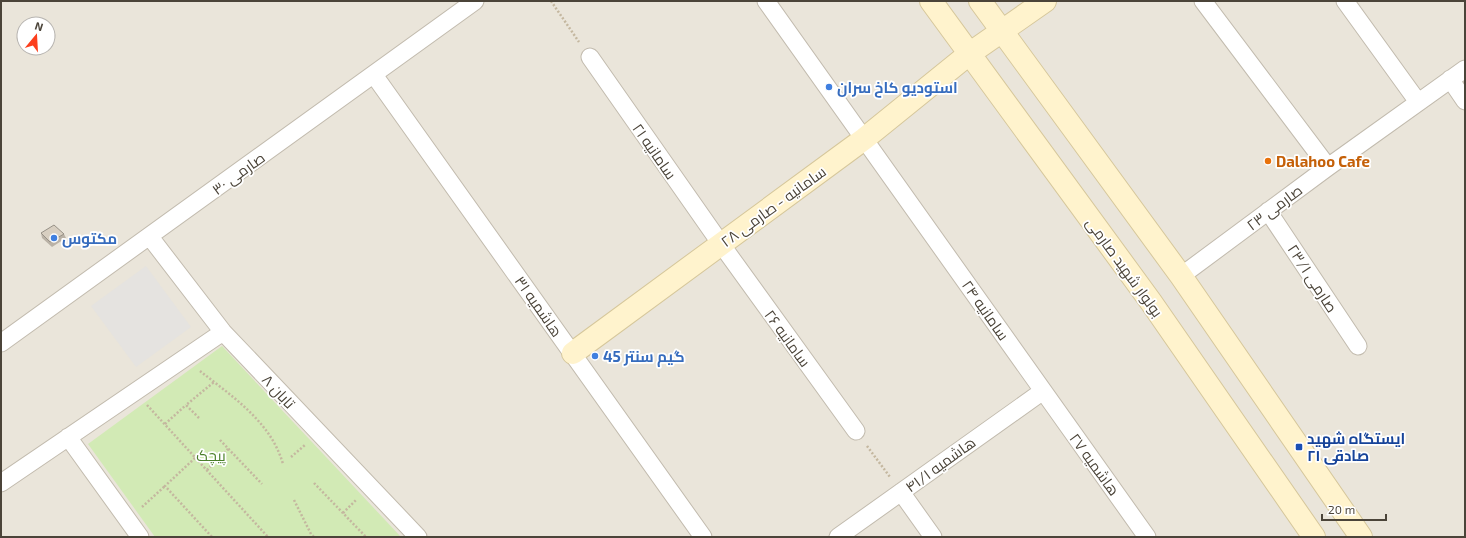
<svg xmlns="http://www.w3.org/2000/svg" width="1466" height="538" viewBox="0 0 1466 538" font-family="'Exo 2',Cairo,sans-serif">
<style>
.residential{fill:#eae5da;fill-rule:evenodd}
.green{fill:#d2eab5}
.parking{fill:#e5e3e0}
.lines{fill:none;stroke-linecap:round;stroke-linejoin:round}
.street-casing{stroke:#c2bbae;stroke-width:19}
.secondary-casing{stroke:#d6c79b;stroke-width:24}
.path{stroke:#c4b79f;stroke-width:2.5;stroke-dasharray:2 2;stroke-linecap:butt}
.street{stroke:#fff;stroke-width:17}
.secondary{stroke:#fff3cd;stroke-width:22}
.wall{fill:#bab2a6}
.building{fill:#d8cfc1;stroke:#979187}
.shop-dot{fill:#3f7fe0;stroke:#fff;stroke-width:1.5}
.food-dot{fill:#e8710a;stroke:#fff;stroke-width:1.5}
.transit-dot{fill:#1a4fb4;stroke:#fff;stroke-width:1.5}
.labels{text-anchor:middle;dominant-baseline:central;stroke-width:3.5;stroke-linejoin:round;paint-order:stroke}
.shop-label{font-size:15px;font-weight:bold;fill:#366cbe;stroke:#fff;text-anchor:start}
.street-label{font-size:15px;fill:#4b4439;stroke:#fff}
.food-label{font-size:15px;font-weight:bold;fill:#c56008;stroke:#fff;text-anchor:start}
.transit-label{font-size:15px;font-weight:bold;fill:#164399;stroke:#fff;text-anchor:start}
.park-label{font-size:15px;fill:#4a7f2a;stroke:#fff}
</style>
<rect width="100%" height="100%" fill="#f6f3ec"/>
<!-- residential -->
<path class="residential" d="M 1,1 L 1465,1 L 1465,537 L 1,537 ZM 24,24 L 48,24 L 48,48 L 24,48 Z"/>
<!-- green -->
<path class="green" d="M 222,346 L 401,537 L 155,537 L 88,444 Z"/>
<!-- parking -->
<path class="parking" d="M 146,266 L 191,327 L 136,367 L 91,306 Z"/>
<g class="lines">
<defs>
<path id="street" d="M 766,1 L 1147,537
M 1203,1 L 1328,167
M 1345,1 L 1418,102
M 590,57 L 721,244 L 856,431
M 374,75 L 703,537
M 1450,79 L 1465,101
M 1268,211 L 1358,346
M 150,237 L 223,332 L 418,537
M 1181,276 L 1328,167 L 1465,69
M 1,343 L 475,1
M 68,437 L 140,537
M 1,483 L 223,332
M 901,492 L 933,537
M 838,537 L 1043,391"/>
<path id="secondary" d="M 931,1 L 1151,302 L 1314,537
M 980,1 L 1181,276 L 1361,537
M 573,353 L 864,139 L 969,54 L 1045,1"/>
</defs>
<!-- street casing -->
<use href="#street" class="street-casing"/>
<!-- secondary casing -->
<use href="#secondary" class="secondary-casing"/>
<!-- path -->
<path class="path" d="M 551,1 L 579,42
M 200,371 C 233,397 271,422 283,464
M 147,405 L 268,537
M 199,418 L 186,405 L 214,382
M 165,424 L 186,405
M 220,440 L 262,484
M 867,446 L 890,477
M 291,457 L 305,445
M 195,458 L 165,486 L 212,537
M 207,470 L 228,449
M 314,483 L 366,537
M 294,500 L 311,534 L 314,537
M 142,507 L 165,486
M 343,513 L 357,499"/>
<!-- street -->
<use href="#street" class="street"/>
<!-- secondary -->
<use href="#secondary" class="secondary"/>
</g>
<!-- wall -->
<path class="wall" d="M 41,233 L 64,234 L 66,238 L 52,247 L 42,238 Z"/>
<!-- building -->
<path class="building" d="M 54,225 L 64,234 L 50,242 L 41,233 Z"/>
<!-- markers -->
<g class="shop-dot">
<circle cx="829" cy="87" r="4"/>
<circle cx="54" cy="238" r="4"/>
<circle cx="595" cy="356" r="4"/>
</g>
<circle class="food-dot" cx="1268" cy="161" r="4"/>
<rect class="transit-dot" x="1295" y="443" width="8" height="8" rx="2"/>
<g class="labels">
<!-- shop labels -->
<g class="shop-label">
<text x="837" y="87">استودیو کاخ سران</text>
<text x="62" y="238">مکتوس</text>
<text x="603" y="356">گیم سنتر 45</text>
</g>
<!-- street labels -->
<g class="street-label">
<text transform="translate(655 151) rotate(55)">سامانیه ۲۱</text>
<text transform="translate(238 173) rotate(-36)">صارمی ۳۰</text>
<text transform="translate(773 206) rotate(-36)">سامانیه - صارمی ۲۸</text>
<text transform="translate(1274 207) rotate(-37)">صارمی ۲۳</text>
<text transform="translate(1125 267) rotate(54)">بولوار شهید صارمی</text>
<text transform="translate(1313 278) rotate(57)">صارمی ۲۳/۱</text>
<text transform="translate(539 306) rotate(55)">هاشمیه ۳۱</text>
<text transform="translate(986 310) rotate(55)">سامانیه ۲۴</text>
<text transform="translate(788 338) rotate(54)">سامانیه ۲۶</text>
<text transform="translate(279 391) rotate(47)">تابان ۸</text>
<text transform="translate(940 464) rotate(-36)">هاشمیه ۴۱/۱</text>
<text transform="translate(1095 464) rotate(54)">هاشمیه ۲۷</text>
</g>
<!-- food labels -->
<g class="food-label">
<text x="1276" y="161">Dalahoo Cafe</text>
</g>
<!-- transit labels -->
<g class="transit-label">
<text x="1307" y="438">ایستگاه شهید<tspan x="1307" dy="17">صادقی ۲۱</tspan></text>
</g>
<!-- park labels -->
<g class="park-label">
<text x="211" y="455">پیچک</text>
</g>
</g>
<!-- border -->
<rect width="1466" height="538" fill="none" stroke="#4b4439" stroke-width="4"/>
<!-- north arrow -->
<g transform="translate(36 36) rotate(18)"><circle r="19" fill="#ffffff" stroke="#b7b4b0"/>
<path d="M0-3L7 15L0 10L-7 15Z" fill="#fc3f1d"/>
<text y="-6" font-size="11" font-weight="bold" text-anchor="middle" fill="#4b4439">N</text>
</g>
<!-- scale -->
<path d="M1322 514v6h64v-6" fill="none" stroke="#4b4439" stroke-width="2"/>
<text x="1328" y="514" font-size="12" fill="#4b4439" stroke="#ffffff" stroke-width="3" paint-order="stroke">20 m</text>
</svg>
